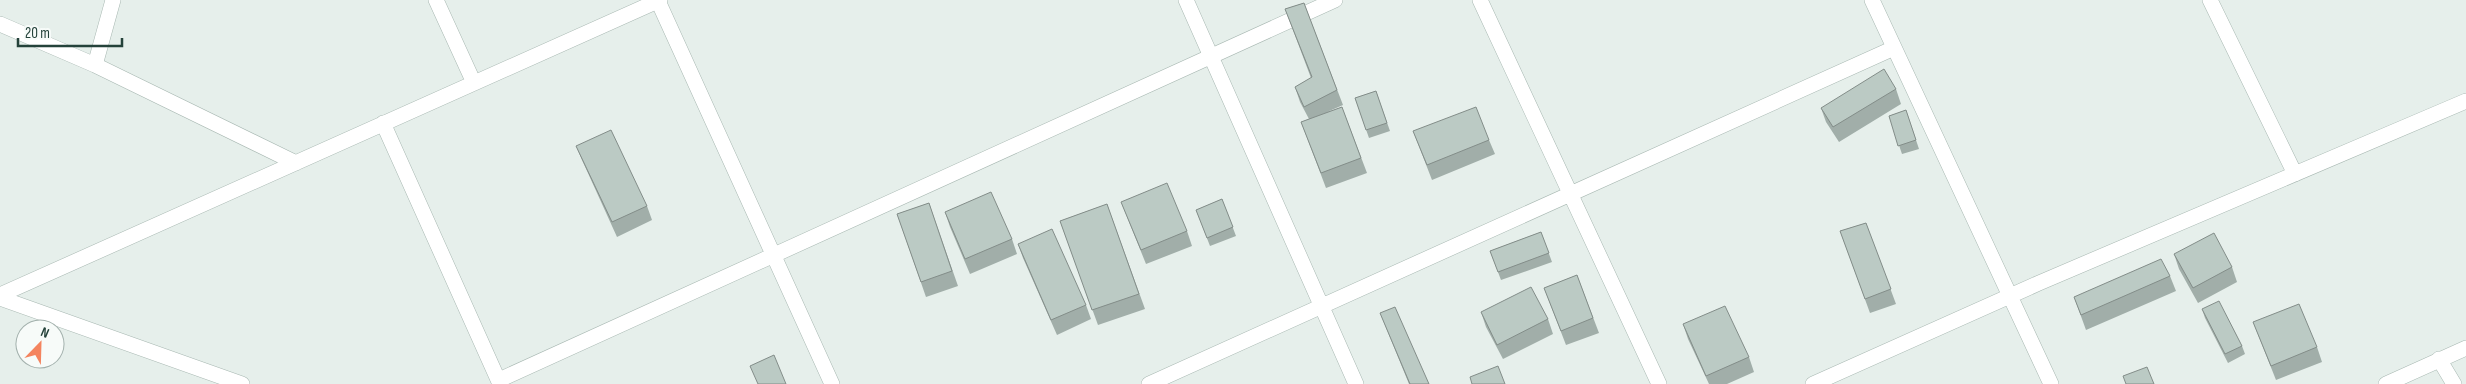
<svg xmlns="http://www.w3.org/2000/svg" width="2466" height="384" viewBox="0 0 2466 384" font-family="'Sofia Sans Condensed',sans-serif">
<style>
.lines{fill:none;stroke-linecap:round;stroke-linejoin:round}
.minor-casing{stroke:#a8b8b2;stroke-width:16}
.minor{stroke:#fff;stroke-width:15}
.wall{fill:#a1aea9}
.building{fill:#bbcac4;stroke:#838d89}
</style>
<rect width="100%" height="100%" fill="#e6efeb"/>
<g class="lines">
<defs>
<path id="minor" d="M 436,0 L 474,83
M 1186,0 L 1356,384
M 1480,0 L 1659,384
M 1872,0 L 2051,384
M 2210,0 L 2295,174
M 658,1 L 832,384
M 0,24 L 95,65 L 296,163
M 95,65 L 113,0
M 383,123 L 500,384
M 0,295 L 660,0
M 0,298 L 242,384
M 2439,359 L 2454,384
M 499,380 L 1335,0
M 1149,384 L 1894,48
M 1813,384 L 2039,283 L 2466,101
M 2386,384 L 2466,348"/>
</defs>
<!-- minor casing -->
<use href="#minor" class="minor-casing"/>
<!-- minor -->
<use href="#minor" class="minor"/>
</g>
<!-- wall -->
<path class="wall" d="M 1304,3 L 1343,105 L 1327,112 L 1342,107 L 1367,173 L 1326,188 L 1301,122 L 1309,119 L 1300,102 L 1295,87 L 1311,78 L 1285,9 Z
M 1896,89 L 1901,104 L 1839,142 L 1826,122 L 1821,108 Z
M 1376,91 L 1390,131 L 1369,138 L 1355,98 Z
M 1906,110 L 1919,149 L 1902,154 L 1889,116 Z
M 1413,131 L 1489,140 L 1495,154 L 1432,180 Z
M 576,146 L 647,206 L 652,220 L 617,237 L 582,160 Z
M 1222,199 L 1236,236 L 1210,246 L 1196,210 Z
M 1121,202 L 1187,231 L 1192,246 L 1146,264 Z
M 929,203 L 958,286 L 926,297 L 897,214 Z
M 1107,204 L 1145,309 L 1098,325 L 1060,221 Z
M 945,212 L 1012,239 L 1017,254 L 970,274 L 950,227 Z
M 1866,223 L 1896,304 L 1870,313 L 1840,231 Z
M 1541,232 L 1552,262 L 1501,280 L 1490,251 Z
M 1018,244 L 1086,305 L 1091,319 L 1057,335 L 1023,258 Z
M 2174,254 L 2232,267 L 2237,282 L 2198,303 L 2179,269 Z
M 1577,275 L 1599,333 L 1566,345 L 1544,288 Z
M 2170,276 L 2176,291 L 2086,330 L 2074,297 Z
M 2202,309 L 2242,346 L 2245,354 L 2228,363 L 2205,318 Z
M 1481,312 L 1548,319 L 1553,334 L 1503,359 L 1486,327 Z
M 1380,313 L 1429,384 L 1409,384 Z
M 2253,322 L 2317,347 L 2322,362 L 2276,380 Z
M 1683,324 L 1749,357 L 1754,372 L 1727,384 L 1709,384 L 1688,339 Z"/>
<!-- building -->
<path class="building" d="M 1304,3 L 1337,90 L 1304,107 L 1295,87 L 1312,77 L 1285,9 Z
M 1884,69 L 1896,89 L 1833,127 L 1821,108 Z
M 1376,91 L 1387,123 L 1366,130 L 1355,98 Z
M 1342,107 L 1361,158 L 1321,173 L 1301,122 Z
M 1476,107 L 1489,140 L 1427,165 L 1413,131 Z
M 1906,110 L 1916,140 L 1898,146 L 1889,116 Z
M 611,130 L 647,206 L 612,222 L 576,146 Z
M 1167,183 L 1187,231 L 1141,250 L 1121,202 Z
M 991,192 L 1012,239 L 965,259 L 945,212 Z
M 1222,199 L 1233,227 L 1207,238 L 1196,210 Z
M 929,203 L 952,271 L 921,282 L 897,214 Z
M 1107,204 L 1139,294 L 1092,310 L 1060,221 Z
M 1866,223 L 1891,289 L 1865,299 L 1840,231 Z
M 1052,229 L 1086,305 L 1051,320 L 1018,244 Z
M 1541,232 L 1549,253 L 1498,272 L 1490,251 Z
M 2214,233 L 2232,267 L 2193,288 L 2174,254 Z
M 2161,259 L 2170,276 L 2081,315 L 2074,297 Z
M 1577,275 L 1593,318 L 1561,331 L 1544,288 Z
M 1531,287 L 1548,319 L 1497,345 L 1481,312 Z
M 2219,301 L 2242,346 L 2225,354 L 2202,309 Z
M 2299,304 L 2317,347 L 2271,366 L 2253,322 Z
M 1725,306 L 1749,357 L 1706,376 L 1683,324 Z
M 1395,307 L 1429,384 L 1410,384 L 1380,313 Z
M 774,355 L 786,384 L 758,384 L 750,366 Z
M 1498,366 L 1505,384 L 1472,384 L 1470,377 Z
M 2147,367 L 2154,384 L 2126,384 L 2123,376 Z"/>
<!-- north arrow -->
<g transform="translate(40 344) rotate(23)"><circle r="24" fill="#f7fbf9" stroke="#a3b1ad"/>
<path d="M0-4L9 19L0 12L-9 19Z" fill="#f4845f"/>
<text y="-8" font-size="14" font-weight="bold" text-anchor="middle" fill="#24423a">N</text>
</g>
<!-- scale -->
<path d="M18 38v8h104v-8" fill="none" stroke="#24423a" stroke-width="2.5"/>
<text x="25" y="38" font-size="15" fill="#24423a" stroke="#f7fbf9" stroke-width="4" paint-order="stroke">20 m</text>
</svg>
